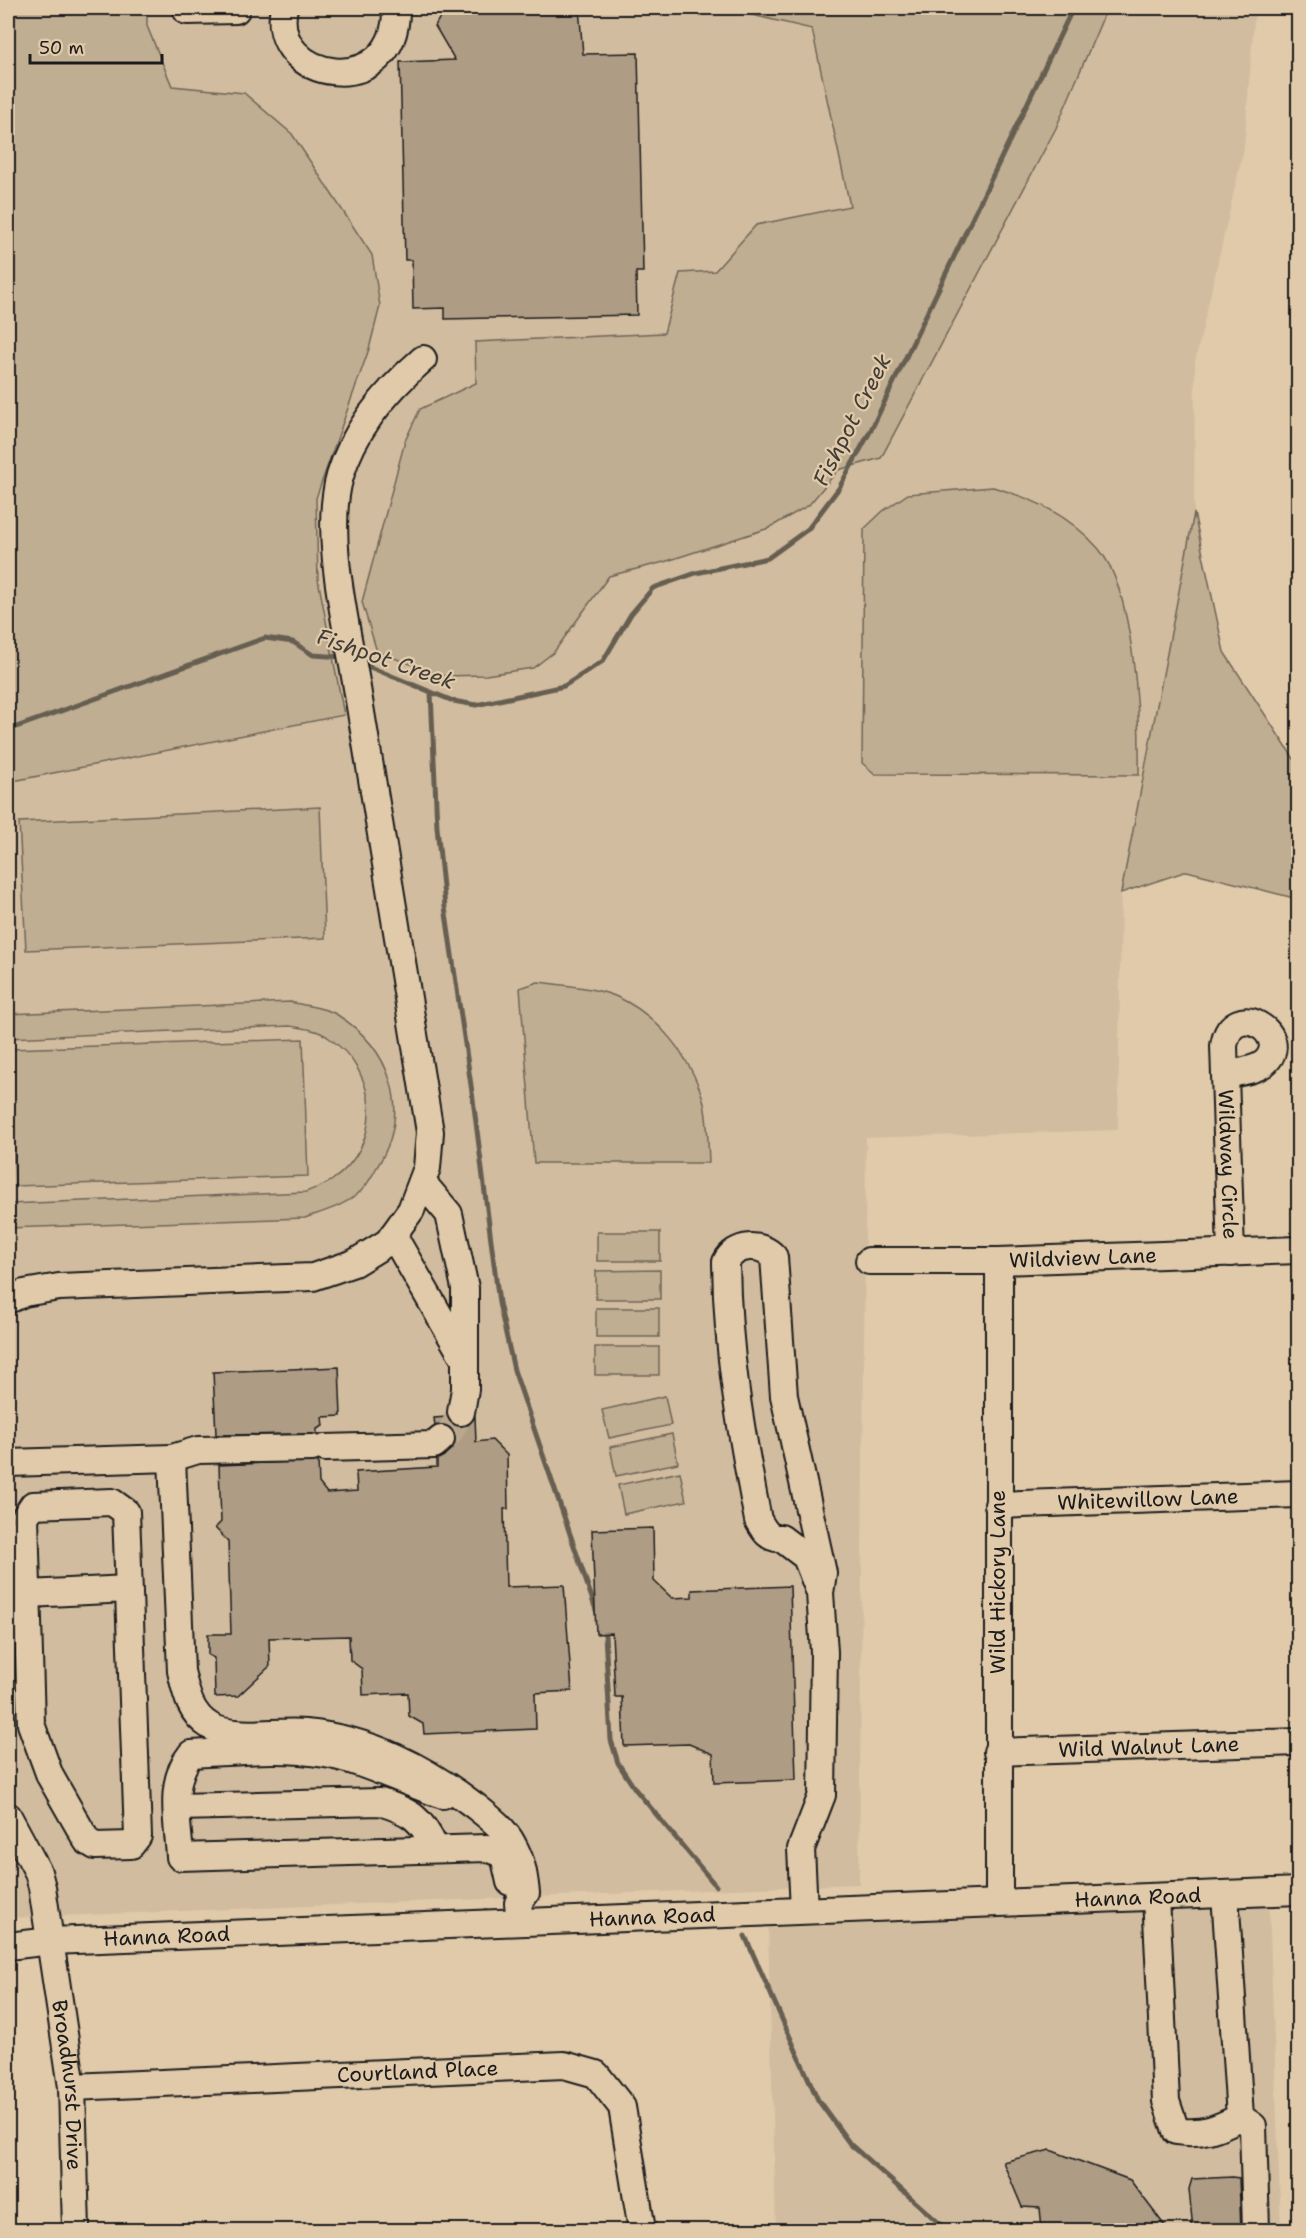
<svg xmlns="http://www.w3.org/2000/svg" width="1306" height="2238" viewBox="0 0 1306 2238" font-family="'Shantell Sans',sans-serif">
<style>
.built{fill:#d2bc9f}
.green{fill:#c0ae92;stroke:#6e6557;stroke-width:1.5}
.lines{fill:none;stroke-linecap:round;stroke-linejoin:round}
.stream{stroke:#665e51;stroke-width:5}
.building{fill:#ae9c85;stroke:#1c1c1c;stroke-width:1.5}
.minor-tunnel{stroke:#baa78e;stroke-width:26;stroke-dasharray:26 13;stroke-linecap:butt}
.minor-casing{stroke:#1c1c1c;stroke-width:30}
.minor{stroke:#e1caaa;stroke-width:26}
.labels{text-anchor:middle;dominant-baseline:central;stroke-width:4.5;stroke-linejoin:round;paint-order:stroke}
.street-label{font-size:21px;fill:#1c1c1c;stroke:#e1caaa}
.water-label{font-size:22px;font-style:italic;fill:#413d37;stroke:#e1caaa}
</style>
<rect width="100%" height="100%" fill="#e1caaa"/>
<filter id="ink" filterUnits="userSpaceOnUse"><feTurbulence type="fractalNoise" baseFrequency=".0167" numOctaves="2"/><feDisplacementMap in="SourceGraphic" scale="12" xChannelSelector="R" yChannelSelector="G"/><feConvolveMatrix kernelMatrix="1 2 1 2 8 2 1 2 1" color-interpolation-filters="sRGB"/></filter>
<g filter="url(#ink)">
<!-- built -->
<path class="built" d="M 8,8 L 1255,8 L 1244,148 L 1195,362 L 1194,513 L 1121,893 L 1118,1130 L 866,1138 L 859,1884 L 8,1918 Z
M 1269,1904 L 1281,2230 L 776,2230 L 768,1928 Z"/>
<!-- green -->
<path class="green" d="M 8,8 L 147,8 L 147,26 L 172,86 L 244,93 L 292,134 L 372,255 L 380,306 L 369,349 L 316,498 L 318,579 L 344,715 L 8,782 Z
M 741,8 L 1107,8 L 1056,128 L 881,458 L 838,470 L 809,505 L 769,528 L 664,562 L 609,576 L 554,652 L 533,668 L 486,675 L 444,676 L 377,652 L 362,602 L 405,441 L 420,409 L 476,383 L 475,342 L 664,333 L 680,273 L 715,271 L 756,225 L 850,206 L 812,29 L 748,14 Z
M 993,487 C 1034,499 1069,515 1098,548 C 1135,590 1140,719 1139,775 L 875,774 L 862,763 L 864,529 L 883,511 L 908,494 Z
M 1194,513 L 1224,652 L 1298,765 L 1298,899 L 1187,871 L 1121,893 Z
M 320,807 L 325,938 L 26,950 L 19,822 Z
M 538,982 C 563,985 592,987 615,996 C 657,1014 690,1056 703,1099 C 708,1119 708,1142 709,1163 L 534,1163 L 520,988 Z
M 291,1002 C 305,1006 324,1007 336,1014 C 391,1048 413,1110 377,1167 C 373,1174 368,1184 362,1190 C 347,1205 325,1211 305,1218 L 8,1228 L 8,1204 L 306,1192 C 314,1188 324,1186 331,1181 C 384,1145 380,1073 329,1038 C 319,1030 303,1028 290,1026 L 8,1038 L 8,1014 Z
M 303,1039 L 308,1176 L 15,1186 L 10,1049 Z
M 597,1232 L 660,1232 L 660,1261 L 597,1261 Z
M 660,1270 L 660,1299 L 596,1299 L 596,1271 Z
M 596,1308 L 659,1308 L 659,1337 L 596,1337 Z
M 595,1347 L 659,1347 L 659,1375 L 595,1375 Z
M 665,1396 L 671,1425 L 609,1438 L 602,1410 Z
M 672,1434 L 678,1463 L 616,1476 L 610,1447 Z
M 680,1472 L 686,1501 L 624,1514 L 618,1485 Z"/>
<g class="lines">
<!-- stream -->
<path class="stream" d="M 360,663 L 453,701 L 476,705 L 564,686 L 603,661 L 631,614 L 653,588 L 696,573 L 768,558 L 808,529 L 839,488 L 871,430 L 1073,8
M 431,692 L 437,827 L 445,907 L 473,1099 L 499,1303 L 514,1370 L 597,1613
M 8,730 L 265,638 L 293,642 L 313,655 L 343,657
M 602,1627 L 605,1635 L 611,1740 L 618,1763 L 635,1789 L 716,1886
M 745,1936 L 818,2100 L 850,2144 L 947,2230"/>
</g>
<!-- building -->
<path class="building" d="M 445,8 L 579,8 L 583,54 L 638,53 L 643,272 L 636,272 L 637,315 L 445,319 L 445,308 L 413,309 L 412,260 L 405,260 L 400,62 L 455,60 L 435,26 Z
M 339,1367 L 341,1416 L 322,1417 L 323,1426 L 317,1429 L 317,1434 L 216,1435 L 213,1372 Z
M 447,1417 L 452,1424 L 459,1427 L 467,1426 L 475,1417 L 476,1442 L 492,1440 L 507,1455 L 508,1509 L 504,1509 L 506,1587 L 564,1585 L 572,1691 L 535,1693 L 536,1729 L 424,1734 L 423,1724 L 409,1716 L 408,1693 L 363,1695 L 362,1669 L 350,1660 L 349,1636 L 269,1638 L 270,1666 L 238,1696 L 215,1697 L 214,1658 L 208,1655 L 208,1634 L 231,1634 L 228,1541 L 215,1528 L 221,1522 L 219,1465 L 318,1461 L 319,1483 L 327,1493 L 357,1491 L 356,1472 L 437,1467 L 437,1459 L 444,1456 L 455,1443 L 452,1429 L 445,1425 L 435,1426 L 434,1418 Z
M 653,1528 L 654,1581 L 672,1598 L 692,1597 L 692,1590 L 790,1586 L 796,1780 L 714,1783 L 713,1754 L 689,1744 L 624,1746 L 622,1697 L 615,1697 L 612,1633 L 596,1634 L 592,1530 Z
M 1050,2150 L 1130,2180 L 1168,2230 L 1042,2230 L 1040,2208 L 1022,2207 L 1003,2162 Z
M 1232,2177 L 1239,2178 L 1241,2230 L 1193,2230 L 1189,2189 L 1192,2179 Z"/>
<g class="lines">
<!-- minor-tunnel -->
<path class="minor-tunnel" d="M 441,1439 L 449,1434 L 461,1412"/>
<defs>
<g id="minor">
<path d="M 187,8 L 187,11 L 236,10 L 236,8"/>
<path d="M 284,8 C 268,82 398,103 396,8"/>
<path id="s1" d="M 1226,1075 C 1237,1072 1253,1071 1263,1064 C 1297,1037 1232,994 1224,1046 L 1231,1253"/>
<path d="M 393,1235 L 465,1360 L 465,1288 L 449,1214 L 422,1182"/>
<path id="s2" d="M 869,1261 L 999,1261 L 1298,1250"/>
<path d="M 999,1261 L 999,1902"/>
<path d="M 8,1300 L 24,1293 L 59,1287 L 313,1277 L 354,1263 L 388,1242 L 411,1210 L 427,1168 L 430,1132 C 405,984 380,836 357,688 C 347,627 323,534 340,476 C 354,429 387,390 423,359"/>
<path d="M 461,1412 L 465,1389 L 465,1360"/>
<path d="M 325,1448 L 434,1445 L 441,1439"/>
<path d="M 172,1458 L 198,1450 L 312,1448"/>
<path d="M 8,1463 L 172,1458 L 181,1671 C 186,1693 190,1714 210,1726 C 233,1740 278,1730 305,1733 C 370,1739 424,1767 475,1806 C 489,1817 505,1829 513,1845 C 522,1861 524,1875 526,1893 L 518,1903 L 520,1922"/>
<path d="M 112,1502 L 126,1512 L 138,1836 L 131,1845 L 95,1846 L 87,1841 L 50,1776 L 31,1724 L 25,1517 L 33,1505 Z"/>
<path id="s3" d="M 998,1505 L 1298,1494"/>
<path d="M 8,1595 L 128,1589"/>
<path id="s4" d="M 997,1752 L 1298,1742"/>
<path d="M 443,1795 C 404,1783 366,1761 325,1754 C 281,1746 235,1752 191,1754 C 168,1782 178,1822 180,1857 L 487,1848 L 504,1855 L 510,1882"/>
<path d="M 177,1807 L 380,1802 C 412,1812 421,1818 435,1848"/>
<path id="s5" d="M 8,1816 L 38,1872 L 42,1887 L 72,2087 L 76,2230"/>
<path d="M 1156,1897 L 1166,2101 L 1176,2131 C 1202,2135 1217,2129 1240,2117 L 1225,1894"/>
<path d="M 804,1910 L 801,1849 L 822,1795 L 824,1652 L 820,1593 L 823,1573 L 784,1396 L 774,1257 C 761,1242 735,1244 726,1262 C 727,1353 741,1432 758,1520 C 764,1530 768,1539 781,1538 L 806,1557 L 820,1593"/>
<path id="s6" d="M 8,1946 L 51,1941 L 1298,1891"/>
<path id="s7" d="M 72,2087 L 564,2065 L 596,2074 L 622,2107 L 642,2230"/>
<path d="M 1240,2117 L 1253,2126 L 1256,2230"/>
</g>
</defs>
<!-- minor casing -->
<use href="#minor" class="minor-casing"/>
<!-- minor -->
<use href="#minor" class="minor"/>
</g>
</g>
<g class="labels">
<!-- street labels -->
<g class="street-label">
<text stroke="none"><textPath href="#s1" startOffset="254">Wildway Circle</textPath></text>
<text stroke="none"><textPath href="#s2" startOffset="214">Wildview Lane</textPath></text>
<text stroke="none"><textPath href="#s3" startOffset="150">Whitewillow Lane</textPath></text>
<text transform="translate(998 1582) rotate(-90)">Wild Hickory Lane</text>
<text stroke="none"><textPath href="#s4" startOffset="152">Wild Walnut Lane</textPath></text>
<text stroke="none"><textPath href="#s6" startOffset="1131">Hanna Road</textPath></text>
<text stroke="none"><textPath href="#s6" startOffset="645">Hanna Road</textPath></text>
<text stroke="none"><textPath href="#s6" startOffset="159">Hanna Road</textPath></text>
<text stroke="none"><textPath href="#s7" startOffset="346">Courtland Place</textPath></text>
<text stroke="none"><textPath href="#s5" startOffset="279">Broadhurst Drive</textPath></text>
</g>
<!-- water labels -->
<g class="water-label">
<text transform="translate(852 420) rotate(-63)">Fishpot Creek</text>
<text transform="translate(386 659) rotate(19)">Fishpot Creek</text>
</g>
</g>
<!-- margin -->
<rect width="1306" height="2238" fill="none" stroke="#e1caaa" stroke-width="30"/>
<rect x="15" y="15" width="1276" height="2208" fill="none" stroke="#1c1c1c" stroke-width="2" filter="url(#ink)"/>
<!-- scale -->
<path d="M30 54v9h132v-9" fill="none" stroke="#1c1c1c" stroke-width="3"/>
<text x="39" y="54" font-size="18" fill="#1c1c1c" stroke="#e1caaa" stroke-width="4.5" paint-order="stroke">50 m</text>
</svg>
